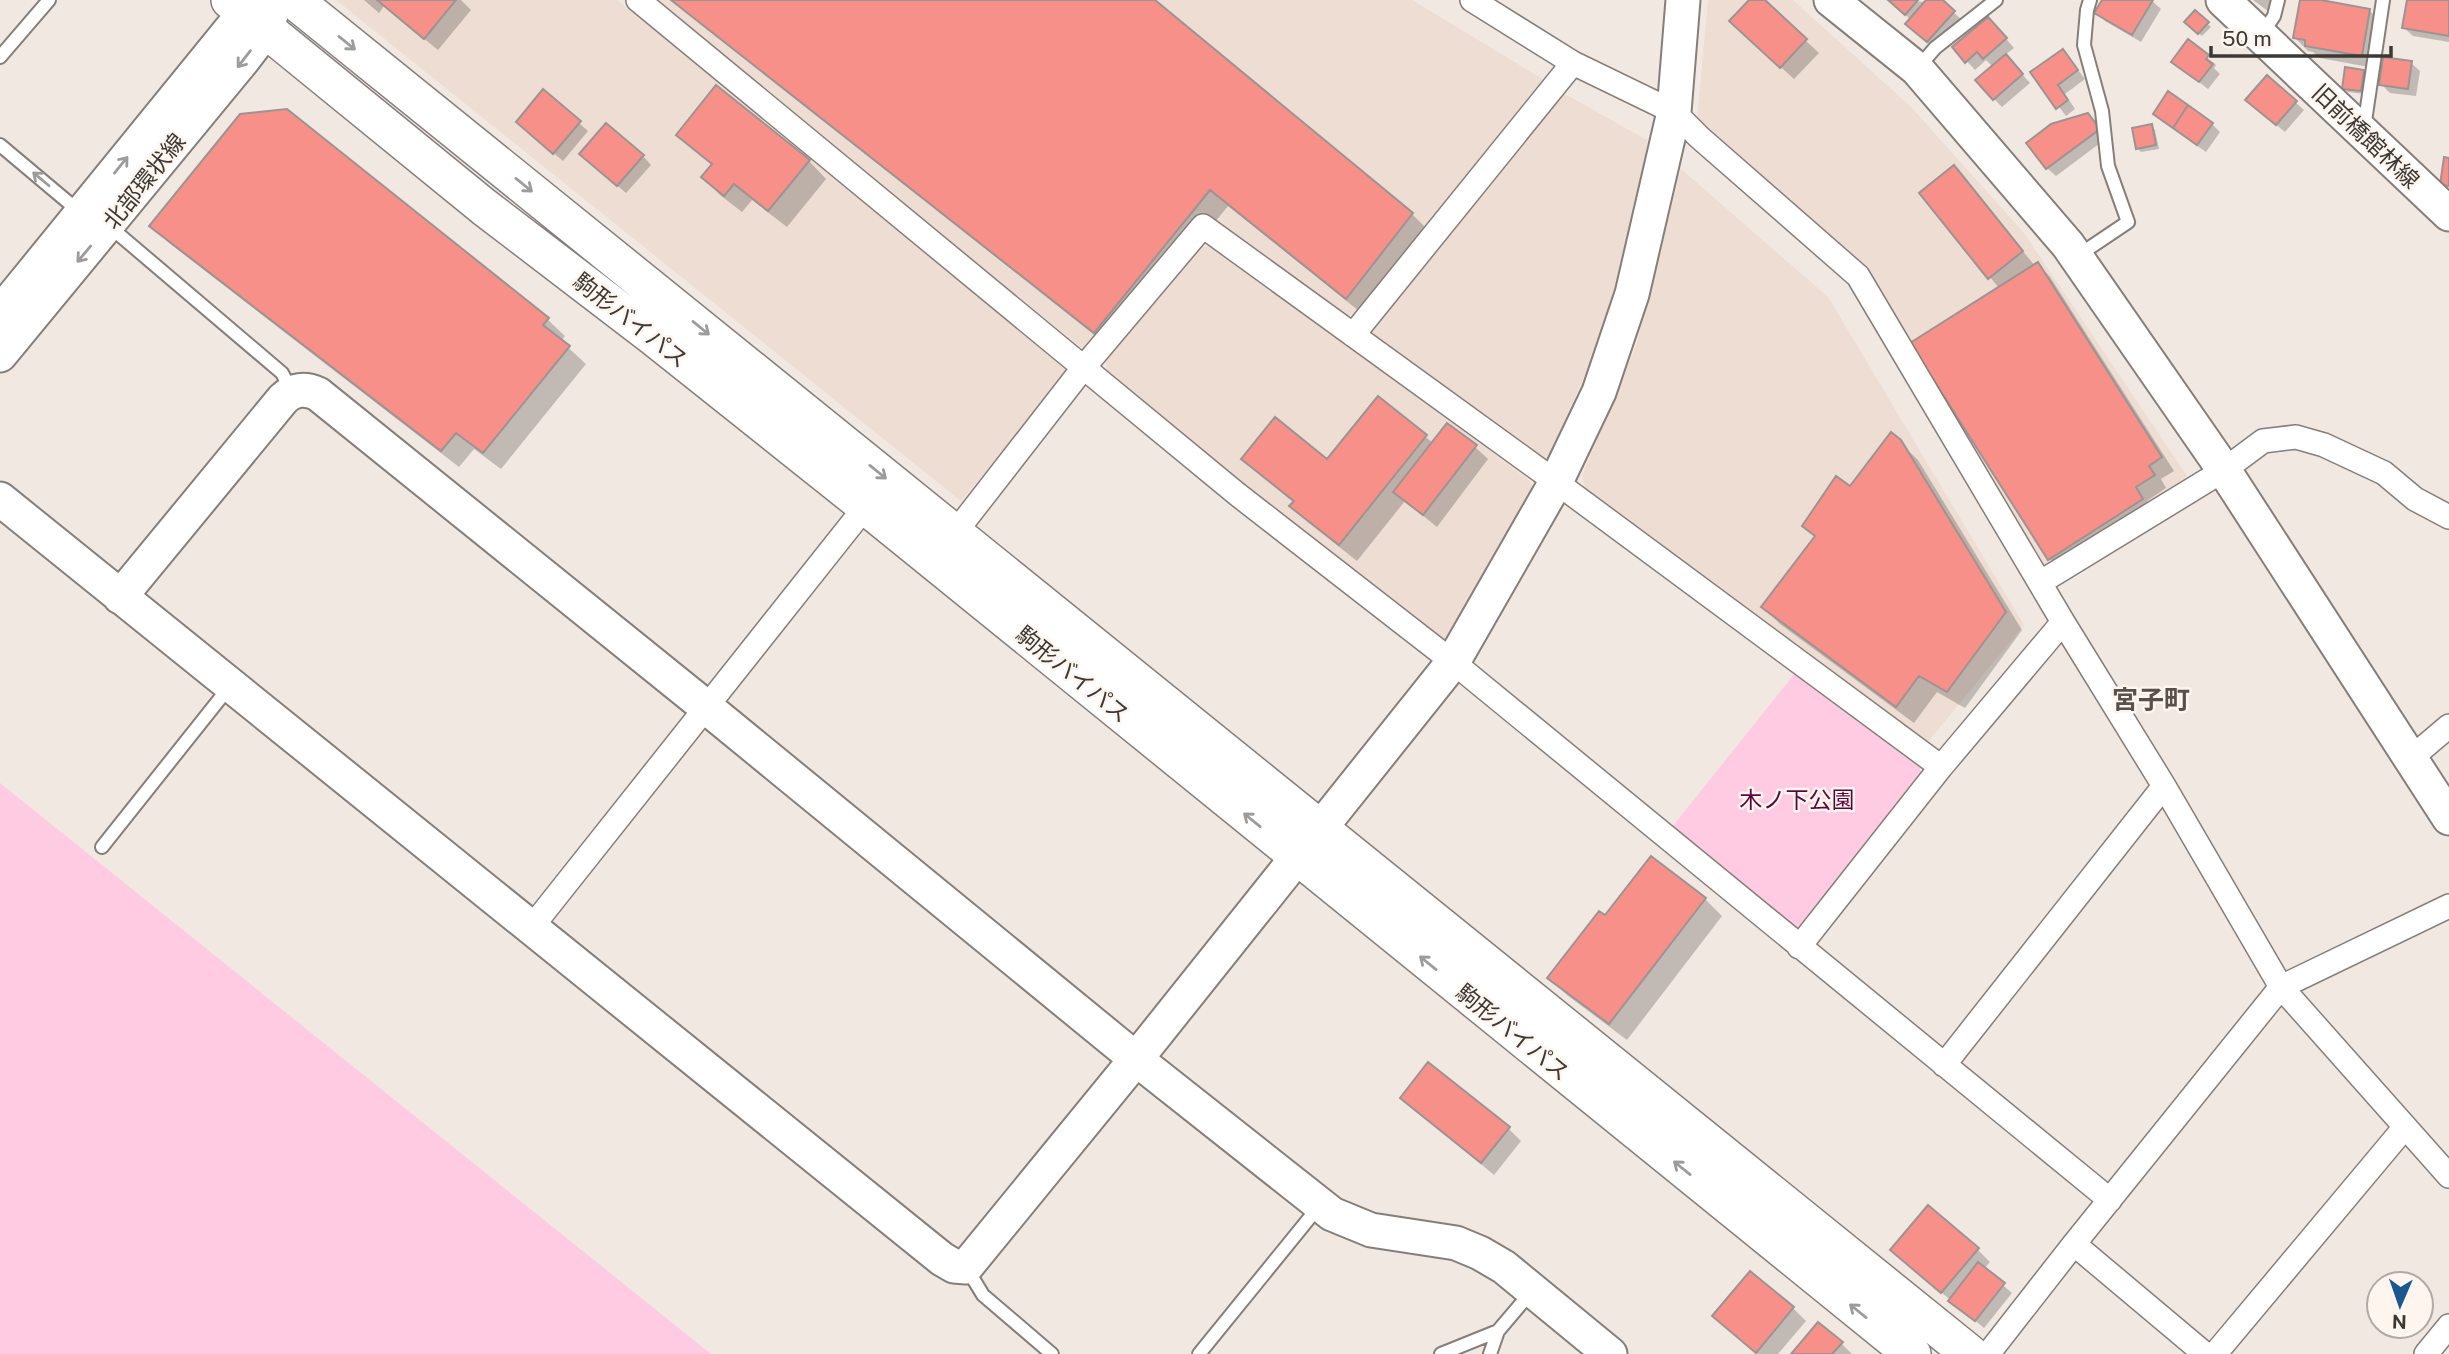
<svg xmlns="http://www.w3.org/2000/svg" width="2449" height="1354" viewBox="0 0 2449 1354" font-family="'Public Sans','Noto Sans JP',sans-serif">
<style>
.built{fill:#edddd2}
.green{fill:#ffcbe2}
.shadow{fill:#0003}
.building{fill:#f8908a;stroke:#9d9392;stroke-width:2}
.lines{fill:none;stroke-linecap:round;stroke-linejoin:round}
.lane-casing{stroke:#867e79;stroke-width:16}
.street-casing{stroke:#867e79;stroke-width:26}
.secondary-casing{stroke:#867e79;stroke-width:37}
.primary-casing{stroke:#867e79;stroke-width:40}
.lane{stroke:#fff;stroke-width:12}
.street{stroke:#fff;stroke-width:23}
.secondary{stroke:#fff;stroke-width:33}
.primary{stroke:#fff;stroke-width:37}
.oneway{stroke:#9d9c9a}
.labels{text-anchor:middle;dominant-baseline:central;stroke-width:5;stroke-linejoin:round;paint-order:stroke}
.street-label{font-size:23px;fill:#3b3835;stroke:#fef5ef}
.park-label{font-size:23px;fill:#5b053a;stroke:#fef5ef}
.quarter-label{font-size:26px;font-weight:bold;fill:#57504b;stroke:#fef5ef}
</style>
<rect width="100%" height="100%" fill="#f1e8e2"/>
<!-- built -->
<path class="built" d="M 336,0 L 617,0 L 1066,360 L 1070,370 L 961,501 Z
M 652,0 L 1412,0 L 1544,80 L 1355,315 L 1343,316 L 1199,211 L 1087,349 L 1082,348 Z
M 1708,0 L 1793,0 L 1911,107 L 2024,233 L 2187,476 L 2052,566 L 2040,563 L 1865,269 L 1697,120 Z
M 1563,93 L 1647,140 L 1639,199 L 1610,302 L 1588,368 L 1547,460 L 1539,460 L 1374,338 L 1371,328 Z
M 1681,169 L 1828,297 L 2024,625 L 1927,743 L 1587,493 L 1582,476 L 1636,346 Z
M 1214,245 L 1530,481 L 1533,488 L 1445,639 L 1432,639 L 1107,376 L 1106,360 L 1199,248 Z"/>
<!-- green -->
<path class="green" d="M 1795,673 L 1919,766 L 1921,775 L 1798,927 L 1792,928 L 1672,827 Z
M 0,783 L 711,1354 L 0,1354 Z"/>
<!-- shadow -->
<path class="shadow" d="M 364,0 L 461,0 L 471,10 L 438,50 L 384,6 L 379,13 Z
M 671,0 L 1152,0 L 1412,214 L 1429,231 L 1364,315 L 1228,206 L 1112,349 Z
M 1751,0 L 1762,0 L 1819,53 L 1794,79 L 1744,34 Z
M 1889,0 L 1927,2 L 1940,0 L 1962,20 L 1936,49 L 1916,32 L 1911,20 Z
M 2104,0 L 2151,0 L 2161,9 L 2141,42 L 2105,21 L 2097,12 Z
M 2253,0 L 2277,0 L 2268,11 Z
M 2302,0 L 2370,11 L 2383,24 L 2374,68 L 2320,58 L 2313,52 L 2308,51 L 2295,38 Z
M 2409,0 L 2449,0 L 2449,42 L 2413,36 L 2404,28 Z
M 2195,13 L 2211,27 L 2202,36 L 2187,22 Z
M 1996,27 L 2014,48 L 2005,55 L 2030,83 L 2002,107 L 1994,99 L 1993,67 L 1986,60 L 1975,70 L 1954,47 Z
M 2188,42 L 2216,65 L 2214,68 L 2220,74 L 2208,89 L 2173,62 Z
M 2063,51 L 2085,79 L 2065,94 L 2075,109 L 2066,116 L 2033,73 Z
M 2411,63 L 2420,71 L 2416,96 L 2390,93 L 2381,84 Z
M 2364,72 L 2367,75 L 2364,94 L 2348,92 L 2344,88 Z
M 543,92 L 588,131 L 563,161 L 526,130 Z
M 2295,102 L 2304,110 L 2285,132 L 2256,108 Z
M 2155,114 L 2212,124 L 2220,132 L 2206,152 L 2163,122 Z
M 2087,115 L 2107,138 L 2056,176 L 2047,168 Z
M 2152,126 L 2155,130 L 2159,149 L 2141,152 L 2137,148 Z
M 679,135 L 809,161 L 826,179 L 787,227 L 752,200 L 742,212 L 720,195 L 703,177 L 713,166 Z
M 643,156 L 651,165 L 626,193 L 590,162 Z
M 1954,167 L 2035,266 L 2038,264 L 2050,277 L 2174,471 L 2161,479 L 2166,488 L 2147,501 L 2155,513 L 2062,572 L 2050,559 L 1999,288 L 1921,193 Z
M 152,226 L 547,319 L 565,336 L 561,341 L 586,364 L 501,469 L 474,449 L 459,467 L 169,243 Z
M 1378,399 L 1433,443 L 1475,447 L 1488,459 L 1437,527 L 1405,501 L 1357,561 L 1309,523 L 1292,506 L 1294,503 L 1261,476 L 1243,459 L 1328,461 Z
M 1899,442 L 1918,460 L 2022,630 L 1965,708 L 1937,692 L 1914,723 L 1780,624 L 1763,607 L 1816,538 L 1804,526 L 1851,489 Z
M 1705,899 L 1722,916 L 1627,1040 L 1567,995 L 1550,978 Z
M 1402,1098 L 1509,1129 L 1521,1141 L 1494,1175 Z
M 1978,1250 L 1990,1262 L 1984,1269 L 2012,1293 L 1984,1328 L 1905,1262 Z
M 1793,1308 L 1806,1321 L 1778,1354 L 1757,1354 L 1714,1316 Z
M 1841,1343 L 1852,1354 L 1793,1354 Z"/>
<!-- building -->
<path class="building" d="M 377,0 L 456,0 L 424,39 Z
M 671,0 L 1155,0 L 1413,213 L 1346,299 L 1210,190 L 1094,333 Z
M 1749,0 L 1765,0 L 1807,39 L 1780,68 L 1729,21 Z
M 1888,0 L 1918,0 L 1905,15 Z
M 1926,0 L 1943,0 L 1955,11 L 1927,42 L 1905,24 Z
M 2102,0 L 2153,0 L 2132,35 L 2094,13 Z
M 2300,0 L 2321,0 L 2370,9 L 2362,56 L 2305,46 L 2305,40 L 2293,38 Z
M 2407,0 L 2449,0 L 2449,36 L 2402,28 Z
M 2195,10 L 2209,22 L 2198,34 L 2184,22 Z
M 1988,17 L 2007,38 L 1983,59 L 1977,52 L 1965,63 L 1952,47 Z
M 2188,39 L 2209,55 L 2206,59 L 2213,64 L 2199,82 L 2171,62 Z
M 2063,49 L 2078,70 L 2058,85 L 2068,100 L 2056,109 L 2030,72 Z
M 2006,54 L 2023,74 L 1993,100 L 1975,80 Z
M 2383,57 L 2412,61 L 2408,89 L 2379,85 Z
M 2345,67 L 2364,70 L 2361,91 L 2342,89 Z
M 2267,75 L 2297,101 L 2276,125 L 2245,100 Z
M 716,85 L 810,160 L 768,211 L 734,184 L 724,196 L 701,177 L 712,164 L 676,135 Z
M 543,89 L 581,121 L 553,154 L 516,122 Z
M 2168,91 L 2188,105 L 2173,128 L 2153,114 Z
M 2188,105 L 2213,123 L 2197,145 L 2173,128 Z
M 287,109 L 549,318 L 543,325 L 570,346 L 483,453 L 456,433 L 441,451 L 149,226 L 240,114 Z
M 2088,113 L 2100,129 L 2046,169 L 2026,143 L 2051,124 Z
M 606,123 L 644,155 L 617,186 L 579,154 Z
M 2152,124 L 2156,145 L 2136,149 L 2132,128 Z
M 2444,157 L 2449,158 L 2449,186 L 2440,185 Z
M 1954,165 L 2023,251 L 1988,279 L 1919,193 Z
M 2038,262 L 2162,457 L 2149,466 L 2155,475 L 2136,487 L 2143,499 L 2048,560 L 1910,343 Z
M 1378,396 L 1427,435 L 1339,545 L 1289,506 L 1294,501 L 1241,459 L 1275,417 L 1327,459 Z
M 1447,423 L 1477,445 L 1423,515 L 1393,492 Z
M 1891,432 L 1901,440 L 2006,612 L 1947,692 L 1919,676 L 1896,707 L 1761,607 L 1815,536 L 1802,526 L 1836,476 L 1850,486 Z
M 1651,856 L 1706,898 L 1609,1024 L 1547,978 L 1599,911 L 1605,915 Z
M 1428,1062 L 1510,1127 L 1481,1163 L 1400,1098 Z
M 1928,1205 L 1979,1248 L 1941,1293 L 1890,1250 Z
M 1978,1262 L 2005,1283 L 1975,1321 L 1948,1301 Z
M 1750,1271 L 1794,1307 L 1756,1353 L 1712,1316 Z
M 1818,1322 L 1843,1342 L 1832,1354 L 1791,1354 Z"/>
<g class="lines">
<defs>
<path id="lane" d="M 2262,34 L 2274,16 L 2278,0
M 0,57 L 49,0
M 1917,69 L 1935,48 L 1996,0
M 2364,128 L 2383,0
M 0,145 L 81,213
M 109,226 L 282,373 L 292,392
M 2076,257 L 2128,222 L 2108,166 L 2102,111 L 2084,45 L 2087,10 L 2090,0
M 102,847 L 230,686
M 966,1267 L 983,1295 L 1052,1354
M 1199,1354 L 1320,1205
M 1441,1354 L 1498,1331 L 1532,1291
M 1490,1354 L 1498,1331"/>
<path id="street" d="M 638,0 L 1237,494 L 1453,662 L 2110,1200
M 1472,0 L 1573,63 L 1674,112 L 1699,137 L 1858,276 L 2063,622 L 2164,786 L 2281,987 L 2449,1176
M 1353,335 L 1573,63
M 954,534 L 1084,367 L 1203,226 L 1556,482 L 1941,767
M 2041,582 L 2224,470 L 2263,441 L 2296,437 L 2324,445 L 2384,473 L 2415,499 L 2449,517
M 2410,759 L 2449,726
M 531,928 L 866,506
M 1799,947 L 1941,767 L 2063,622
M 1944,1065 L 2164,786
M 2074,1244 L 2205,1354
M 1988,1354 L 2074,1244 L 2281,987 L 2449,906
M 2215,1354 L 2405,1127
M 2426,1354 L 2449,1326"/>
<path id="secondary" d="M 1831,0 L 1917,69 L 2068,245 L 2224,470 L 2449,818
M 2223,0 L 2449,214
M 0,313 L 245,12 L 263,0
M 0,355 L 243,60 L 266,30 L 276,0
M 0,499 L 942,1259 L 954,1266 L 966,1267 L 1136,1059 L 1453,662 L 1556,482 L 1599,392 L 1632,294 L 1674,112 L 1683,0
M 120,597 L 283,399 C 293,389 305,388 318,394 L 706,707 L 1136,1059 L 1332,1214 L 1371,1230 L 1456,1243 L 1480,1253 L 1504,1267 L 1610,1354"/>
<path id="primary" d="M 230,0 L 484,207 L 654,337 L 866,506 L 1912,1354
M 294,0 L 1970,1354"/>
</defs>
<!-- lane casing -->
<use href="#lane" class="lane-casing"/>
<!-- street casing -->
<use href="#street" class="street-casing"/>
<!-- secondary casing -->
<use href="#secondary" class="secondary-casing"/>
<!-- primary casing -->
<use href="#primary" class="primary-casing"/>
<!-- lane -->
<use href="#lane" class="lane"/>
<!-- street -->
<use href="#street" class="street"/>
<!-- secondary -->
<use href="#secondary" class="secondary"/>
<!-- primary -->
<use href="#primary" class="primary"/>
</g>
<!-- one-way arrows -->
<defs><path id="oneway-shaft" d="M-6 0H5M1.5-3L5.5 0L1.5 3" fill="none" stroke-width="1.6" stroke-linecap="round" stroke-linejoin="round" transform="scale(1.75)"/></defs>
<g class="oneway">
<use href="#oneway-shaft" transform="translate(347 43) rotate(39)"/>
<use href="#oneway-shaft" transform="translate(244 59) rotate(128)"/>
<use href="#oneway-shaft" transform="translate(121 165) rotate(-51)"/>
<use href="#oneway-shaft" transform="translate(41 179) rotate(-140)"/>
<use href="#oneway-shaft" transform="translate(524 185) rotate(39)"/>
<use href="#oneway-shaft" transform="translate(84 254) rotate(130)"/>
<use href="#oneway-shaft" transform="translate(701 328) rotate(39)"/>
<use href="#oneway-shaft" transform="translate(878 472) rotate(39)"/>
<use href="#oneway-shaft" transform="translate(1252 820) rotate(-141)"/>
<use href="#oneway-shaft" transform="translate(1428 963) rotate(-141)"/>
<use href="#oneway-shaft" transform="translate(1682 1168) rotate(-141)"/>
<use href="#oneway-shaft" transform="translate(1858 1311) rotate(-141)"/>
</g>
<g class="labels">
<!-- street labels -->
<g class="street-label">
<text transform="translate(2366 136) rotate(44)">旧前橋館林線</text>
<text transform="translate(144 181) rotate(-51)">北部環状線</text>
<text transform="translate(631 320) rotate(38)">駒形バイパス</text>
<text transform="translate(1073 674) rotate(39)">駒形バイパス</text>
<text transform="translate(1513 1032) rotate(39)">駒形バイパス</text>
</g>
<!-- park labels -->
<g class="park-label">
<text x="1797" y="799">木ノ下公園</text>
</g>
<!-- quarter labels -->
<g class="quarter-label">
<text x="2151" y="699">宮子町</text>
</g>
</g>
<!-- north arrow -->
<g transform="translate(2400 1305) rotate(182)"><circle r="33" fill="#fef5ef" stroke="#b0a9a5" stroke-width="2"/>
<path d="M0-5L12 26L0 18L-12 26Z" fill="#1b588f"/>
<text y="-10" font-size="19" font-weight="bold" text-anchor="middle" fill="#3b3835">N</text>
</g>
<!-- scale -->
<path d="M2211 46v10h180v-10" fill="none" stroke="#3b3835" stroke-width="3.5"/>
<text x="2222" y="46" font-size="21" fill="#3b3835" stroke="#fef5ef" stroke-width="5" paint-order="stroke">50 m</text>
</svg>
